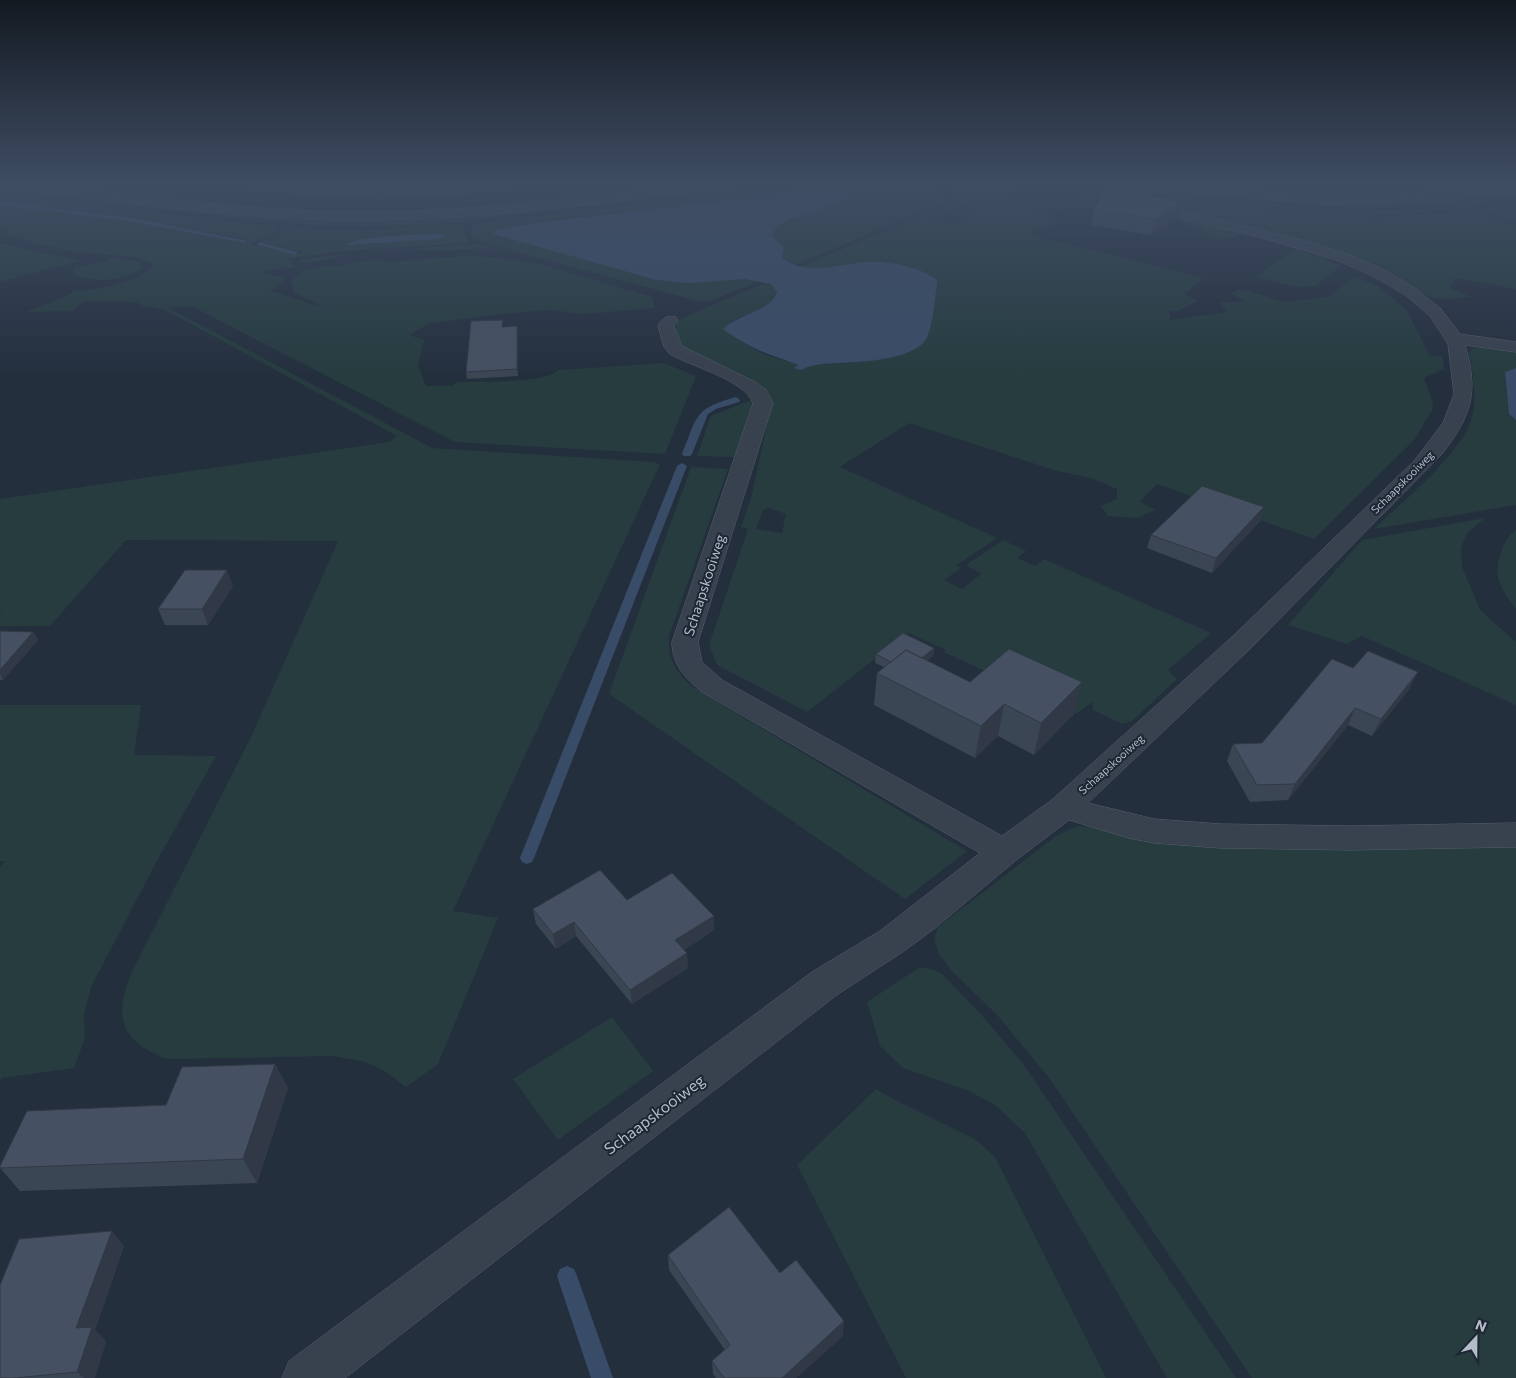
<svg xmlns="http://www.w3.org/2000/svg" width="1516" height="1378" viewBox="0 0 1516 1378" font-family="Commissioner,sans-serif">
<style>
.green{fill:#263c3f;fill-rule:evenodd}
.water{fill:#394c67}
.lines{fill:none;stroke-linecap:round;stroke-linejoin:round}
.stream{fill:#394c67;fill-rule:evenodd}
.minor-casing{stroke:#565f6c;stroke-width:1}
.minor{fill:#38414e;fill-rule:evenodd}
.wall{fill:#3b4654}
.shaded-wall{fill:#303945}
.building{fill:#455162;stroke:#303945}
.labels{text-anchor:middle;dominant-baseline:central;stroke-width:4;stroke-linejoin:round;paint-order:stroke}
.far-street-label{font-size:11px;fill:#b4bcc9;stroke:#1d2633}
.street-label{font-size:14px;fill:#b4bcc9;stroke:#1d2633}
.near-street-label{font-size:16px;fill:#b4bcc9;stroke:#1d2633}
</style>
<rect width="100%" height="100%" fill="#242f3e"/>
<!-- green -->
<path class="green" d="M 764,182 L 798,182 L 447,223 L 362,227 L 275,223 L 0,191 L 0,186 L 364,219 Z
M 833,182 L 939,182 L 945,198 L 942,203 L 933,207 L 795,265 L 782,258 L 784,249 L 772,236 L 776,228 L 809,213 L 838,203 C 725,207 609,206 497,229 L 493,234 L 656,280 L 688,283 L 734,278 L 758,281 L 709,302 L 701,302 L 477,241 L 472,237 L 470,226 L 478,223 Z
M 946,182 L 972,182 L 1139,197 L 1134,203 L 1084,198 L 1085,195 C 1058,191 1025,185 1000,196 L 1012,202 L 1052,199 L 1049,202 L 1036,205 L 1047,207 L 1088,204 L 1094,205 L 1086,208 L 1060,207 L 1065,210 L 1049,208 L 1036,210 L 1040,214 L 1060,219 L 1029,235 L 1203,278 L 1184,294 L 1198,301 L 1177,311 L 1166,312 L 1170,314 L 1170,320 L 1227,312 L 1219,303 L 1246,301 L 1231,294 L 1240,289 L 1285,302 L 1328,297 L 1354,277 L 1376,285 L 1406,309 L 1429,355 L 1443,357 L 1444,369 L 1424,378 L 1433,403 L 1432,410 L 1415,439 L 1314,539 L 1157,484 L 1140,502 L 1156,510 L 1137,518 L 1108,516 L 1101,506 L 1117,499 L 1117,489 L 1091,478 L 1057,471 L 909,423 L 840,467 L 997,538 L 957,565 L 961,568 L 944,580 L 962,589 L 981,574 L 966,565 L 1003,540 L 1026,551 L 1017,558 L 1035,566 L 1044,559 L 1211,633 L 1168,670 L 1177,679 L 1132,721 L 1122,724 L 1093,710 L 1092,702 L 1076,714 L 944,652 L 946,650 L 908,633 L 807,712 L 717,665 L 709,645 L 748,529 L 741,527 L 751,498 L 772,402 L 765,390 L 684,348 L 676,331 L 677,322 L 682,318 L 765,283 L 771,284 L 777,292 C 772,309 746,314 731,321 L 741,342 L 763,354 L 800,365 L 795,368 L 801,370 L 810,365 L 852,363 L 899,356 L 891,263 C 861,260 831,272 801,267 L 945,205 L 951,197 ZM 980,199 L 986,201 L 955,214 L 969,218 C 957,227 947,224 933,219 ZM 769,508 L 786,514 L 782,533 L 756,529 L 763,510 Z
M 1009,182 L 1093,182 L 1132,186 L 1140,193 Z
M 1168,189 L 1284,200 L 1459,197 L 1493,201 L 1364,209 L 1216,196 L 1155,194 L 1157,192 Z
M 0,194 L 276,227 L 276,232 L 272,235 L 249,244 L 298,255 L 303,252 L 261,242 L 283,231 L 283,228 L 364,230 L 461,225 L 463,226 L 466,237 L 469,240 L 467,243 L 343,251 L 288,258 L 296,268 L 273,269 L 260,273 L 287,278 L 271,291 L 328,309 L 293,292 L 291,280 L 304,270 L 322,266 L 336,266 L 374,259 L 389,262 L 465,256 L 489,257 L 535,263 L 652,297 L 655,308 L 582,314 L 550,310 L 512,313 L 430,323 L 409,335 L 424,340 L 418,366 L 426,386 L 452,386 L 457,382 C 480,381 543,384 559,370 L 664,363 L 696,376 L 665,454 L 455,442 L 193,307 L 167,307 L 432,448 L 653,462 L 660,464 L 453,911 L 498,918 L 438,1064 L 406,1087 L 383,1070 L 362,1061 L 332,1056 L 167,1059 C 123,1042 113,1021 130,976 L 251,737 L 338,541 L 126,540 L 50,626 L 0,626 L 0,614 L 2,612 L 0,612 L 0,499 L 389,442 L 397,436 L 167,311 L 155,307 L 145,307 L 137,302 L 84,301 L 73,311 L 27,312 C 37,307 69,297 74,291 C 92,290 146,282 153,264 L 135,257 L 75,252 L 34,243 L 10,236 L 0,230 L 0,204 L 107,217 L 244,243 L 250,240 L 122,216 L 0,201 Z
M 1153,197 L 1216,199 L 1363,212 L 1468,206 L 1474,209 L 1395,214 L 1361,214 L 1233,203 L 1200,204 L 1153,200 Z
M 1156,201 L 1204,205 L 1237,205 L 1378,217 L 1478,211 L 1516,226 L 1516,289 L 1455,278 L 1450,288 L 1471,297 L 1447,299 L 1432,298 L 1384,270 L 1338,251 L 1175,209 Z
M 1497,207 L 1516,212 L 1516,223 L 1479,208 Z
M 1181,218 L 1188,218 L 1242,231 C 1214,251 1208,229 1182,222 Z
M 0,243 L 79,261 L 0,282 Z
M 473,244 L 485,245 L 514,254 L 490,248 L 431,251 L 414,249 L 353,253 L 309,263 L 301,262 L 298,260 L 351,253 Z
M 1296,249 L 1341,266 L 1316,286 L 1297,287 L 1256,277 Z
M 110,257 L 139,262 L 142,268 C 120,282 98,283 74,275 L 73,270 L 75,267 L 108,261 Z
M 1484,345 L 1516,350 L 1516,368 L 1505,372 L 1509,414 L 1516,420 L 1516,505 L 1374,529 C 1401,503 1465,451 1472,416 C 1477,395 1473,375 1469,354 C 1472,347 1477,347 1484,345 Z
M 751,400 L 752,404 L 735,457 L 697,456 L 710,418 L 713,415 Z
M 691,467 L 728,469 L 669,636 C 668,661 675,669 691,686 L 967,851 L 905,899 L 609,694 Z
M 1485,518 L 1467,533 L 1461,548 L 1462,567 L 1480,610 L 1516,642 L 1516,705 L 1362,636 L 1347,644 L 1288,625 L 1362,540 Z
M 1516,530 L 1516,609 C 1501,589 1492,577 1501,552 C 1504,543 1508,536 1516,530 Z
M 0,705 L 141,705 L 134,755 L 216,756 L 158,859 L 92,985 L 84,1013 L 85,1038 L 74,1068 L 2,1078 L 0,1081 L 0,868 L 5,861 L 0,861 Z
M 1077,826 L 1091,827 L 1122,835 L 1516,843 L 1516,1378 L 1252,1378 L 1050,1079 L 998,1016 L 951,970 L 939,954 L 934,939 L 938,927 L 1056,836 Z
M 920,967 L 931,969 L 941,973 L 979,1012 L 1024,1065 L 1236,1378 L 1167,1378 L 1025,1133 L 995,1105 L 969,1091 L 903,1068 L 880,1046 L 867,1002 Z
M 612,1017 L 653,1071 L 558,1140 L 513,1079 Z
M 876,1089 L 895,1100 L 975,1139 L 995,1157 L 1106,1378 L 906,1378 L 797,1165 Z"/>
<!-- water -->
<path class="water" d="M 841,191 L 850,197 L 846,200 L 790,220 L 776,228 L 772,236 L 784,247 L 782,258 C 809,277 837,264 866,262 C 881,261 895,263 909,267 C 919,270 928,273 937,280 L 937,284 C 934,301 934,321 927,337 C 918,359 863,362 842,363 C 828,364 814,363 801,370 L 794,368 L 799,365 C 768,354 750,349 723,329 C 737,314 772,311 777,292 L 771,284 L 744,279 L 688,283 L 656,280 L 493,234 L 497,229 L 541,222 L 809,192 Z
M 437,234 L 447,236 L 439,239 L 345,245 C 360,235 417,235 437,234 Z
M 1516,368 L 1516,420 L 1509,414 L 1505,372 Z"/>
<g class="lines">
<!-- stream -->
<path class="stream" d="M 0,201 L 134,218 L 248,241 L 245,243 L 134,222 L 0,205 Z
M 260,242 L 297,252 L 298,253 L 295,255 L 258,245 L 258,243 Z
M 736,397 L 740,400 L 739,402 L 716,409 L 708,414 L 692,454 L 690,456 L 684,456 L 682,454 C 698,416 693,409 736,397 Z
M 682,463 L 687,466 L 534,858 L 532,862 L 527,864 L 522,862 L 520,858 L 677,466 Z
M 567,1266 L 574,1269 L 577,1276 L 613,1378 L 591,1378 L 557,1276 L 560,1269 Z"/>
<defs>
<path id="minor" d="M 0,182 C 36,182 73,187 109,192 C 170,199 231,207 293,210 C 432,218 571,199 710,182 L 746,182 L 740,186 C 605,202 470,222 334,220 C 222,218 111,198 0,188 Z
M 1112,182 L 1159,182 L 1320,196 L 1352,196 L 1516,185 L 1516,193 L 1352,204 L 1320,204 L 1155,189 L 1153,200 L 1162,206 L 1312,243 L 1349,255 L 1384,270 L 1415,288 L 1441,309 L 1460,334 L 1516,342 L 1516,352 L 1465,345 C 1479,392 1472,415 1442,454 L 1251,648 L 1088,803 L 1154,819 L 1220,824 L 1351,826 L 1516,823 L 1516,847 L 1351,850 L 1220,848 L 1154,843 L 1129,838 L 1069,820 L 1015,861 L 934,929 L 904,951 L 838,994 L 345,1378 L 282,1378 L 289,1361 L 812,972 L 880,931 L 980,853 L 702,692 C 686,679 672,665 672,642 L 753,403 C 743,379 692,367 670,354 L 664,347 L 658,326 C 663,318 666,315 676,317 L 678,321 L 674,326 L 682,346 L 757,383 L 766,390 L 773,403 L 698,642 L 702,662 L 722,680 L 1002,836 L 1053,799 L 1233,636 L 1414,461 L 1443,423 L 1454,394 L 1448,344 L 1430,316 L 1404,294 L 1373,276 L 1339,261 L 1266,239 L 1146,209 L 1139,201 L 1142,188 L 1118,186 Z"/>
</defs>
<!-- minor casing -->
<use href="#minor" class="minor-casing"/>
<!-- minor -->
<use href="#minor" class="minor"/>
</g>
<!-- wall -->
<path class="wall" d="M 189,182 L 536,182 L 537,184 L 527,184 L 528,188 L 462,194 L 462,196 L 384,196 L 381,199 L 274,192 Z
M 1179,182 L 1222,182 L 1221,186 Z
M 1141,186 L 1148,195 L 1177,219 L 1151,235 L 1091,225 L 1094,210 Z
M 504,327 L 518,333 L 518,376 L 467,379 L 466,372 Z
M 1260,521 L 1212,573 L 1147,548 L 1151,535 Z
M 233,586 L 208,625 L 165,625 L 158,609 Z
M 0,631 L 33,632 L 38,640 L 3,680 L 0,680 Z
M 934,648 L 933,656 L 927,661 L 970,682 L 1074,714 L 1034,755 L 998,736 L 975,758 L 874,705 L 877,673 L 885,667 L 875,663 L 876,654 Z
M 1353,668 L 1410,688 L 1372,736 L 1348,725 L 1288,800 L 1250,802 L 1227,761 L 1233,744 L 1262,743 Z
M 627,900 L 714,930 L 684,950 L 688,968 L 632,1004 L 576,936 L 556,949 L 536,924 L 533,909 Z
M 275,1064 L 288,1088 L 257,1183 L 20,1191 L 0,1168 L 0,1166 Z
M 124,1246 L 95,1330 L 106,1341 L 95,1378 L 0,1378 Z
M 668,1255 L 780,1273 L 843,1336 L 796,1378 L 716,1378 L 713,1374 L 712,1361 L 725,1350 L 669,1270 Z"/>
<!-- shaded-wall -->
<path class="shaded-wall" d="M 478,182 L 536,182 L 537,184 L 527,184 L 528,188 L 462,194 L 462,196 L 460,183 Z
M 381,186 L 384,196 L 381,199 L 379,188 Z
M 1181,203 L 1177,219 L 1151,235 L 1155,219 Z
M 517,326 L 518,333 L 518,376 L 517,369 Z
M 1264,507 L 1260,521 L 1212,573 L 1216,558 Z
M 227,570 L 233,586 L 208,625 L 202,609 Z
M 33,632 L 38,640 L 3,680 L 0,674 L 0,670 Z
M 934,648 L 933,656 L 907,678 L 908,670 Z
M 1418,672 L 1410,688 L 1372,736 L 1381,719 Z
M 1082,682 L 1074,714 L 1034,755 L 1041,723 Z
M 1004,704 L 998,736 L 975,758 L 981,726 Z
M 1355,708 L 1348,725 L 1288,800 L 1295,784 Z
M 714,916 L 714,930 L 676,955 L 675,940 Z
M 574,922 L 576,936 L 556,949 L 553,934 Z
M 687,953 L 688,968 L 632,1004 L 630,990 Z
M 275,1064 L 288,1088 L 257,1183 L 243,1159 Z
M 112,1231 L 124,1246 L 95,1330 L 106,1341 L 95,1378 L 84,1378 L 77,1372 L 76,1328 Z
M 844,1321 L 843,1336 L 796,1378 L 782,1378 Z"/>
<!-- building -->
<path class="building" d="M 272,182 L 478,182 L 460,183 L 460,185 L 381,186 L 379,188 Z
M 1109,182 L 1141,182 L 1140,185 L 1148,195 L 1181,203 L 1155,219 L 1094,210 Z
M 503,320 L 502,327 L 517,326 L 517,369 L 466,372 L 471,321 Z
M 1202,486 L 1264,507 L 1216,558 L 1151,535 Z
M 185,570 L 227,570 L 202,609 L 158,609 Z
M 0,631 L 33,632 L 0,670 Z
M 903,633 L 934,648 L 922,658 L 906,650 L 891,662 L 876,654 Z
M 1009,649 L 1082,682 L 1041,723 L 1004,704 L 981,726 L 877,673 L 906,650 L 970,682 Z
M 1368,651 L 1418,672 L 1381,719 L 1355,708 L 1295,784 L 1257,785 L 1233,744 L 1262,743 L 1332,659 L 1353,668 Z
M 600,870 L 627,900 L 672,873 L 714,916 L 675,940 L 687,953 L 630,990 L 574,922 L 553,934 L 533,909 Z
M 275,1064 L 243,1159 L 0,1168 L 0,1166 L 27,1111 L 166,1105 L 182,1067 Z
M 729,1207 L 780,1273 L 796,1260 L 844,1321 L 782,1378 L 724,1378 L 712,1361 L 730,1345 L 668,1255 Z
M 112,1231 L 76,1328 L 92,1327 L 77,1372 L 14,1378 L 0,1378 L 0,1285 L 19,1239 Z"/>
<!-- sky -->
<linearGradient id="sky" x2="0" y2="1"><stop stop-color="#141a22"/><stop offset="0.49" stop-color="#3f4d63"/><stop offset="1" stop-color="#3f4d63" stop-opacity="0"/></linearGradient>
<rect width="1516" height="375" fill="url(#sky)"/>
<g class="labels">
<!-- far-street labels -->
<g class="far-street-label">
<text transform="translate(1402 482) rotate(-45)">Schaapskooiweg</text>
<text transform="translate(1111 764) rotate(-42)">Schaapskooiweg</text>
</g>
<!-- street labels -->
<g class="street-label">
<text transform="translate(704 585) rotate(-72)">Schaapskooiweg</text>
</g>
<!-- near-street labels -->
<g class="near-street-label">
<text transform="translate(654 1114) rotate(-37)">Schaapskooiweg</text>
</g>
</g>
<!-- north arrow -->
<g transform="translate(1476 1338) rotate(22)" stroke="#1d2633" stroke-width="4" paint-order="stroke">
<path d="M0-4L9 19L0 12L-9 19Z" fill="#b4bcc9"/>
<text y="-8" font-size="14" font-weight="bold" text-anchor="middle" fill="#b4bcc9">N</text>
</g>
</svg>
